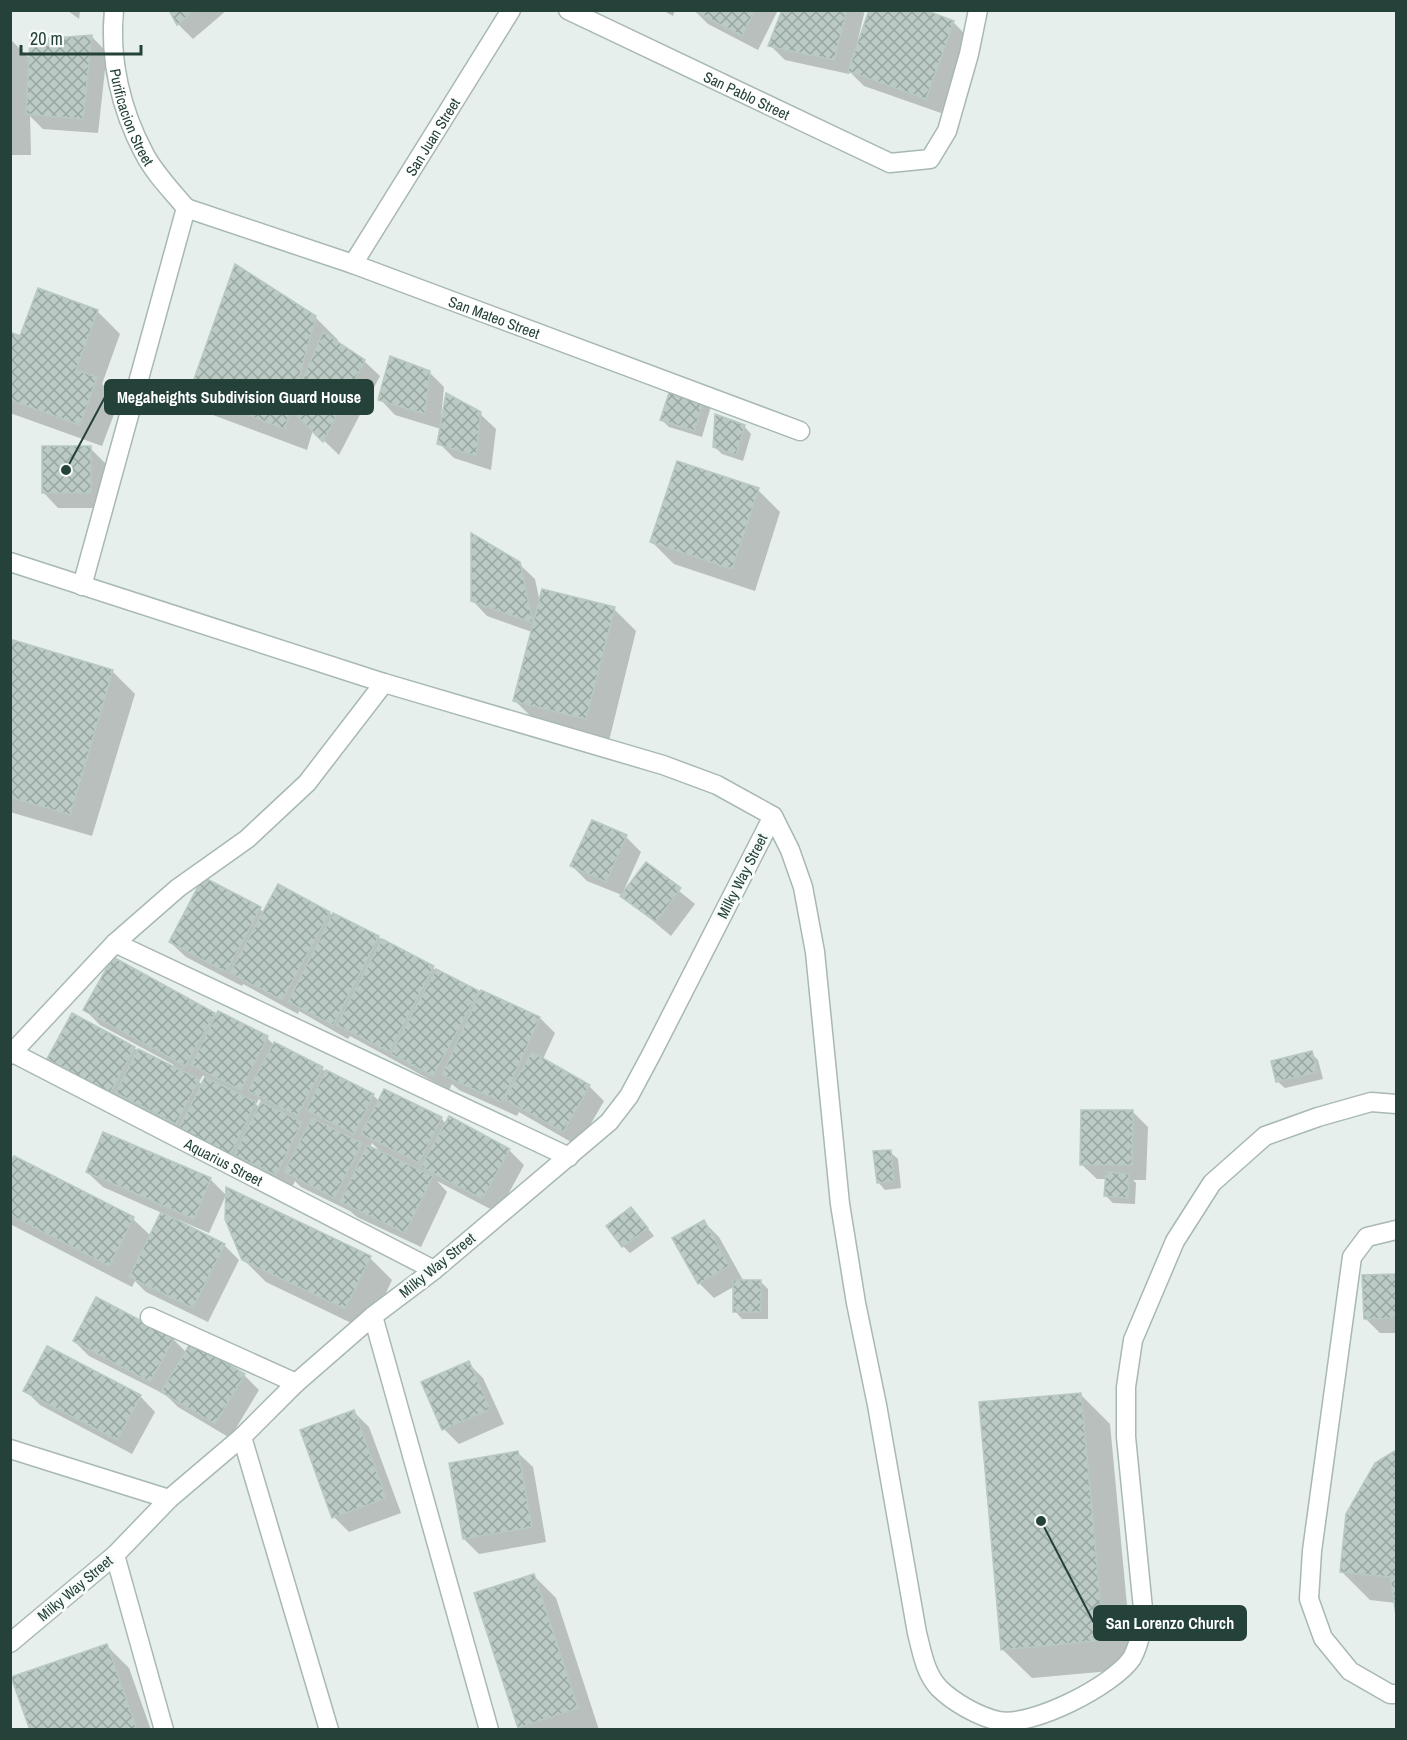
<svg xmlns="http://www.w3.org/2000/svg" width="1407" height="1740" viewBox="0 0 1407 1740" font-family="'Archivo Narrow',sans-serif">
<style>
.shadow{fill:#0003;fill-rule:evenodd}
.building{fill:url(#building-cross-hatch);stroke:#b8c9c2;stroke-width:1.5}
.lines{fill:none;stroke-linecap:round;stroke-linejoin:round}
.lane-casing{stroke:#a8b8b2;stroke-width:21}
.street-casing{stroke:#a8b8b2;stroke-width:21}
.lane{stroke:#fff;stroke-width:18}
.street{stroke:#fff;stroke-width:18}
.labels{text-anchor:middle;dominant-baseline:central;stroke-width:6;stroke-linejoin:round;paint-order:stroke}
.street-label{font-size:15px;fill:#24423a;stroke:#f7fbf9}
.leader{fill:none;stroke:#24423a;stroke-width:2}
.callout-dot{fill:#24423a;stroke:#f7fbf9;stroke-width:2}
.callout{fill:#24423a;stroke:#24423a;stroke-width:2}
.callout-label{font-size:16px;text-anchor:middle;font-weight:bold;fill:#fff}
</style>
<defs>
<pattern id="building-cross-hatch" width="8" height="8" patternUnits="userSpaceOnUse" patternTransform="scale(1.5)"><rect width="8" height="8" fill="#bbcac4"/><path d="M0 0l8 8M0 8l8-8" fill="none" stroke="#98a6a0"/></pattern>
</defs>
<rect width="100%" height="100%" fill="#e6efeb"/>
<!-- shadow -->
<path class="shadow" d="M 67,10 L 80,10 L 79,19 Z
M 171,10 L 227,10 L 193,39 L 178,24 Z
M 662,10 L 675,10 L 673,16 Z
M 694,10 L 778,10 L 758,50 L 708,24 Z
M 784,10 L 865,10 L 858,39 L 860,40 L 953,22 L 968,37 L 941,113 L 864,86 L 850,72 L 849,74 L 785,60 L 770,45 Z
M 92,37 L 107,52 L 98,133 L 43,129 L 30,116 L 31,155 L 10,155 L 10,39 L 30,59 Z
M 97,311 L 120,334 L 102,384 L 119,401 L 102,446 L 10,413 L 10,334 L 21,338 Z
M 315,317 L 338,340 L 337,343 L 364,361 L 380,376 L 339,455 L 313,430 L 307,450 L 213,415 L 191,392 Z
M 429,372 L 444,387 L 441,418 L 480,414 L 496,429 L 491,470 L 454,458 L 439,443 L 441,429 L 395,415 L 380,399 Z
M 704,399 L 711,406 L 702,437 L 669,427 L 662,420 Z
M 744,426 L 751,434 L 743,461 L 722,454 L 715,447 Z
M 90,448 L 105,463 L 105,508 L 58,508 L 43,492 Z
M 758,490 L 780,512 L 755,591 L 674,564 L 652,542 Z
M 519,564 L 535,579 L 540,603 L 614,609 L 636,631 L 609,741 L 538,723 L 515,701 L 532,632 L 487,616 L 472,600 Z
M 10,655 L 113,672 L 135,694 L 92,836 L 10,812 Z
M 592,822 L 626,837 L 641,852 L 624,890 L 646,864 L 695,904 L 671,936 L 622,895 L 587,881 L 572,866 Z
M 260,909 L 264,913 L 329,913 L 378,937 L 480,995 L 540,1018 L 555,1033 L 543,1059 L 589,1086 L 604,1101 L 578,1146 L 519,1112 L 517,1116 L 459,1090 L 452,1084 L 449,1090 L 350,1036 L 348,1039 L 299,1011 L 298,1014 L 243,984 L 242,986 L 186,957 L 170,942 Z
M 85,1010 L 214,1014 L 267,1038 L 274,1045 L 373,1095 L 379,1101 L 441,1118 L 446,1124 L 509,1150 L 524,1165 L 498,1213 L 437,1181 L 447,1192 L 421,1247 L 357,1217 L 350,1211 L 301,1187 L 295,1181 L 291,1189 L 64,1074 L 49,1059 L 134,1048 L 172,1068 L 174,1065 L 100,1025 ZM 203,1075 L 206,1078 L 203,1085 L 199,1082 ZM 259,1099 L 262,1102 L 259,1108 L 256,1104 ZM 372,1143 L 383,1154 L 370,1148 Z
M 1311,1053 L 1318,1060 L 1323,1079 L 1285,1088 L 1277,1081 Z
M 1133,1112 L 1148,1127 L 1146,1180 L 1133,1180 L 1136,1183 L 1135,1204 L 1113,1203 L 1106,1196 L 1107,1179 L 1097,1179 L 1081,1164 Z
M 104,1134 L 211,1180 L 226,1195 L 209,1233 L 179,1220 L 178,1222 L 224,1245 L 239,1260 L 208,1322 L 146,1292 L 135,1281 L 132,1287 L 10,1224 L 10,1166 L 15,1158 L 133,1219 L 151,1236 L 162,1213 L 103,1187 L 87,1172 Z
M 890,1152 L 898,1159 L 901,1188 L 885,1190 L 878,1182 Z
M 638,1216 L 654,1236 L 630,1253 L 623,1246 Z
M 704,1222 L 719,1237 L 744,1282 L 761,1282 L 768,1289 L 768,1319 L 742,1319 L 735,1311 L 735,1286 L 714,1298 L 699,1283 Z
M 370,1258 L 392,1280 L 368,1331 L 266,1282 L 243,1259 Z
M 1396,1275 L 1396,1333 L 1380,1333 L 1365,1318 L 1364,1276 Z
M 173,1339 L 187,1353 L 244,1375 L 259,1390 L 230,1438 L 178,1407 L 166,1395 L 89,1356 L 74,1341 Z
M 468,1363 L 483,1378 L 504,1424 L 459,1444 L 444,1429 L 423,1383 Z
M 25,1390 L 140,1396 L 155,1412 L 132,1454 L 40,1405 Z
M 1081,1395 L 1110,1424 L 1133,1669 L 1032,1678 L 1002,1649 Z
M 354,1412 L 369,1427 L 401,1513 L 349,1532 L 334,1517 Z
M 517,1452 L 533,1467 L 546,1542 L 479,1554 L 464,1539 Z
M 1396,1452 L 1396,1606 L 1396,1603 L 1370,1600 L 1341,1571 L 1376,1464 Z
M 534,1576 L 556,1598 L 599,1730 L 522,1730 L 519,1727 Z
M 106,1645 L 129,1668 L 151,1730 L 31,1730 Z"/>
<!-- building -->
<path class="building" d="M 169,10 L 194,10 L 177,25 Z
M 693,10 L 755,10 L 742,36 Z
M 782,10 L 847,10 L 834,60 L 768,46 Z
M 869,10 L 925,10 L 954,21 L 926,99 L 848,71 Z
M 92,35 L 83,119 L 26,114 L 30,40 Z
M 235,264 L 316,316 L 285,429 L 189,393 Z
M 38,288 L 98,310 L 76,370 L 97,377 L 80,425 L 10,400 L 10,332 L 20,336 Z
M 323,332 L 365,360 L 323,442 L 290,409 Z
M 390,356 L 430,371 L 425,414 L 378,400 Z
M 671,387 L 705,397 L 694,431 L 660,420 Z
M 446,393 L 481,412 L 476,456 L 437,444 Z
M 715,414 L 745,425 L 736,455 L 713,447 Z
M 42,446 L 91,446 L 91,493 L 42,493 Z
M 677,461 L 759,488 L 732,569 L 650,542 Z
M 471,533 L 520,562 L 533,623 L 471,601 Z
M 542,589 L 615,607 L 586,719 L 513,701 Z
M 13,640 L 113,670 L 70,815 L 10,797 L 10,650 Z
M 592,820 L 627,835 L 606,882 L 570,866 Z
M 646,862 L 681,888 L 656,922 L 620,896 Z
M 203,877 L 261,907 L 226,972 L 169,942 Z
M 278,884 L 330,912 L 282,1000 L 230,973 Z
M 333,913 L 379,936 L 333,1025 L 288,1002 Z
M 382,939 L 434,966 L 389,1052 L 337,1025 Z
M 113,957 L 215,1013 L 185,1066 L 83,1010 Z
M 436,969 L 479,991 L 433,1076 L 391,1054 Z
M 481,990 L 540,1017 L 502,1102 L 442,1075 Z
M 218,1011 L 268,1036 L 241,1090 L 191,1065 Z
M 72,1013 L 135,1047 L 110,1093 L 47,1059 Z
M 274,1042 L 323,1067 L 297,1116 L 248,1091 Z
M 138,1049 L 199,1079 L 176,1124 L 116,1093 Z
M 1312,1051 L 1317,1072 L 1276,1082 L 1271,1061 Z
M 532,1052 L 590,1085 L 563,1132 L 504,1099 Z
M 326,1070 L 374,1094 L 354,1134 L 306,1110 Z
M 205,1077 L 256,1102 L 230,1155 L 178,1130 Z
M 384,1089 L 442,1117 L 419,1163 L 361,1134 Z
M 261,1102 L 302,1122 L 276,1175 L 234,1155 Z
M 1081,1110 L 1133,1110 L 1132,1165 L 1080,1165 Z
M 449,1116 L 510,1149 L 482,1199 L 421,1167 Z
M 312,1118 L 362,1143 L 334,1198 L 284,1172 Z
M 103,1132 L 211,1178 L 194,1219 L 86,1172 Z
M 367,1145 L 433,1176 L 405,1233 L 340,1202 Z
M 891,1150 L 894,1181 L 877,1183 L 873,1151 Z
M 14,1156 L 134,1217 L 109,1266 L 10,1215 L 10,1163 Z
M 1106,1172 L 1129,1174 L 1128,1198 L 1104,1196 Z
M 226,1187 L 371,1256 L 345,1309 L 242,1260 L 225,1219 Z
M 631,1207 L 648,1228 L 622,1247 L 606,1226 Z
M 161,1212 L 225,1244 L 193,1308 L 129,1277 Z
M 704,1220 L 729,1266 L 698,1284 L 672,1238 Z
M 1396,1274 L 1396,1318 L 1364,1319 L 1362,1275 Z
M 733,1280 L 761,1280 L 761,1312 L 733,1312 Z
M 96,1297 L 174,1338 L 150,1382 L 73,1341 Z
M 191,1342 L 245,1374 L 215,1424 L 161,1392 Z
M 47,1346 L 141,1395 L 117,1440 L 23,1391 Z
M 469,1361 L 490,1409 L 442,1430 L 421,1382 Z
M 1081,1393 L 1104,1640 L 1001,1650 L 979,1402 Z
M 354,1410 L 386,1498 L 332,1518 L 300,1430 Z
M 1396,1450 L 1396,1615 L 1390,1577 L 1340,1572 L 1346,1514 L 1375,1463 Z
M 518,1451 L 532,1527 L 463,1539 L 449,1463 Z
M 534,1574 L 578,1708 L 518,1728 L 474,1593 Z
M 107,1644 L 137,1730 L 30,1730 L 11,1677 Z"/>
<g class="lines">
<defs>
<path id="lane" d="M 773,816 L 790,850 L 803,887 L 815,952 L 840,1204 L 856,1303 L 877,1405 L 917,1633 C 922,1652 925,1673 939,1688 C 953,1702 979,1717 999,1721 C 1032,1727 1113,1686 1132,1658 C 1139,1646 1141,1632 1144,1619 L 1126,1437 L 1126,1387 L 1133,1340 L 1175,1241 L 1212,1183 L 1265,1136 L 1318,1117 L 1371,1102 L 1396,1104
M 1396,1230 L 1367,1237 L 1352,1257 L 1312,1551 L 1309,1599 L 1323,1638 L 1350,1671 L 1390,1694 L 1396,1694"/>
<g id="street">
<path id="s1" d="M 114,10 C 109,59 121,110 144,153 C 154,173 172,191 186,208"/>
<path id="s2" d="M 568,10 L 890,163 L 930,159 L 947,131 L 969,54 L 978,10"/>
<path id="s3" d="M 186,208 L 353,264 L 800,431"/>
<path id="s4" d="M 353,264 L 511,10"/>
<path d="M 10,562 L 384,683 L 663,765 L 717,785 L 773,816 L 652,1053 L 629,1096 L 609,1122 L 434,1270 L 373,1316 L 296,1383 L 242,1437 L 169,1499 L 115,1555 L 10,1643"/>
<path d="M 82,586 L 186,208"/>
<path d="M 115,943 L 569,1157"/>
<path id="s5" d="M 13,1053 L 434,1270"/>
<path d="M 10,1055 L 115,943 L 178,888 L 247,839 L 307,783 L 384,683"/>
<path d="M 373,1316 L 489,1730"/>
<path d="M 150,1317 L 296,1383"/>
<path d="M 242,1437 L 329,1730"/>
<path d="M 10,1449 L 169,1499"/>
<path d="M 115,1555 L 164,1730"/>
</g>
</defs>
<!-- lane casing -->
<use href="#lane" class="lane-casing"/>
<!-- street casing -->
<use href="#street" class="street-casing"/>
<!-- lane -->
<use href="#lane" class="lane"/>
<!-- street -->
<use href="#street" class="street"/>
</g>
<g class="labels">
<!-- street labels -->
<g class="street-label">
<text stroke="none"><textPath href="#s2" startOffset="198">San Pablo Street</textPath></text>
<text stroke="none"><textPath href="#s1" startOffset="110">Purificacion Street</textPath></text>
<text stroke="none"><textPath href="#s4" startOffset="150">San Juan Street</textPath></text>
<text stroke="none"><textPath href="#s3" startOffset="327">San Mateo Street</textPath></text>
<text transform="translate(742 876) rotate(-63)">Milky Way Street</text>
<text stroke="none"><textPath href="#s5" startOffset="237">Aquarius Street</textPath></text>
<text transform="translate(437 1265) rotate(-39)">Milky Way Street</text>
<text transform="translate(75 1588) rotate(-40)">Milky Way Street</text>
</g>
</g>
<!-- callouts -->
<path class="leader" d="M66 470L105 397M1041 1521L1094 1623"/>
<g class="callout-dot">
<circle cx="66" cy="470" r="6"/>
<circle cx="1041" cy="1521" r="6"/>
</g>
<g class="callout">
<rect x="105" y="380" width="268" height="34" rx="6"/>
<rect x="1094" y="1606" width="152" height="34" rx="6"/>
</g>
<g class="callout-label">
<text x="239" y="403">Megaheights Subdivision Guard House</text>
<text x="1170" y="1629">San Lorenzo Church</text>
</g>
<!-- border -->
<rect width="1407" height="1740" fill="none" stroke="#24423a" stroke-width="24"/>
<!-- scale -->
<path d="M21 45v9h120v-9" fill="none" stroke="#24423a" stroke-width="3"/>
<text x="30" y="45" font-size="18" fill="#24423a" stroke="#f7fbf9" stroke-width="4.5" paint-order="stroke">20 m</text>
</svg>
